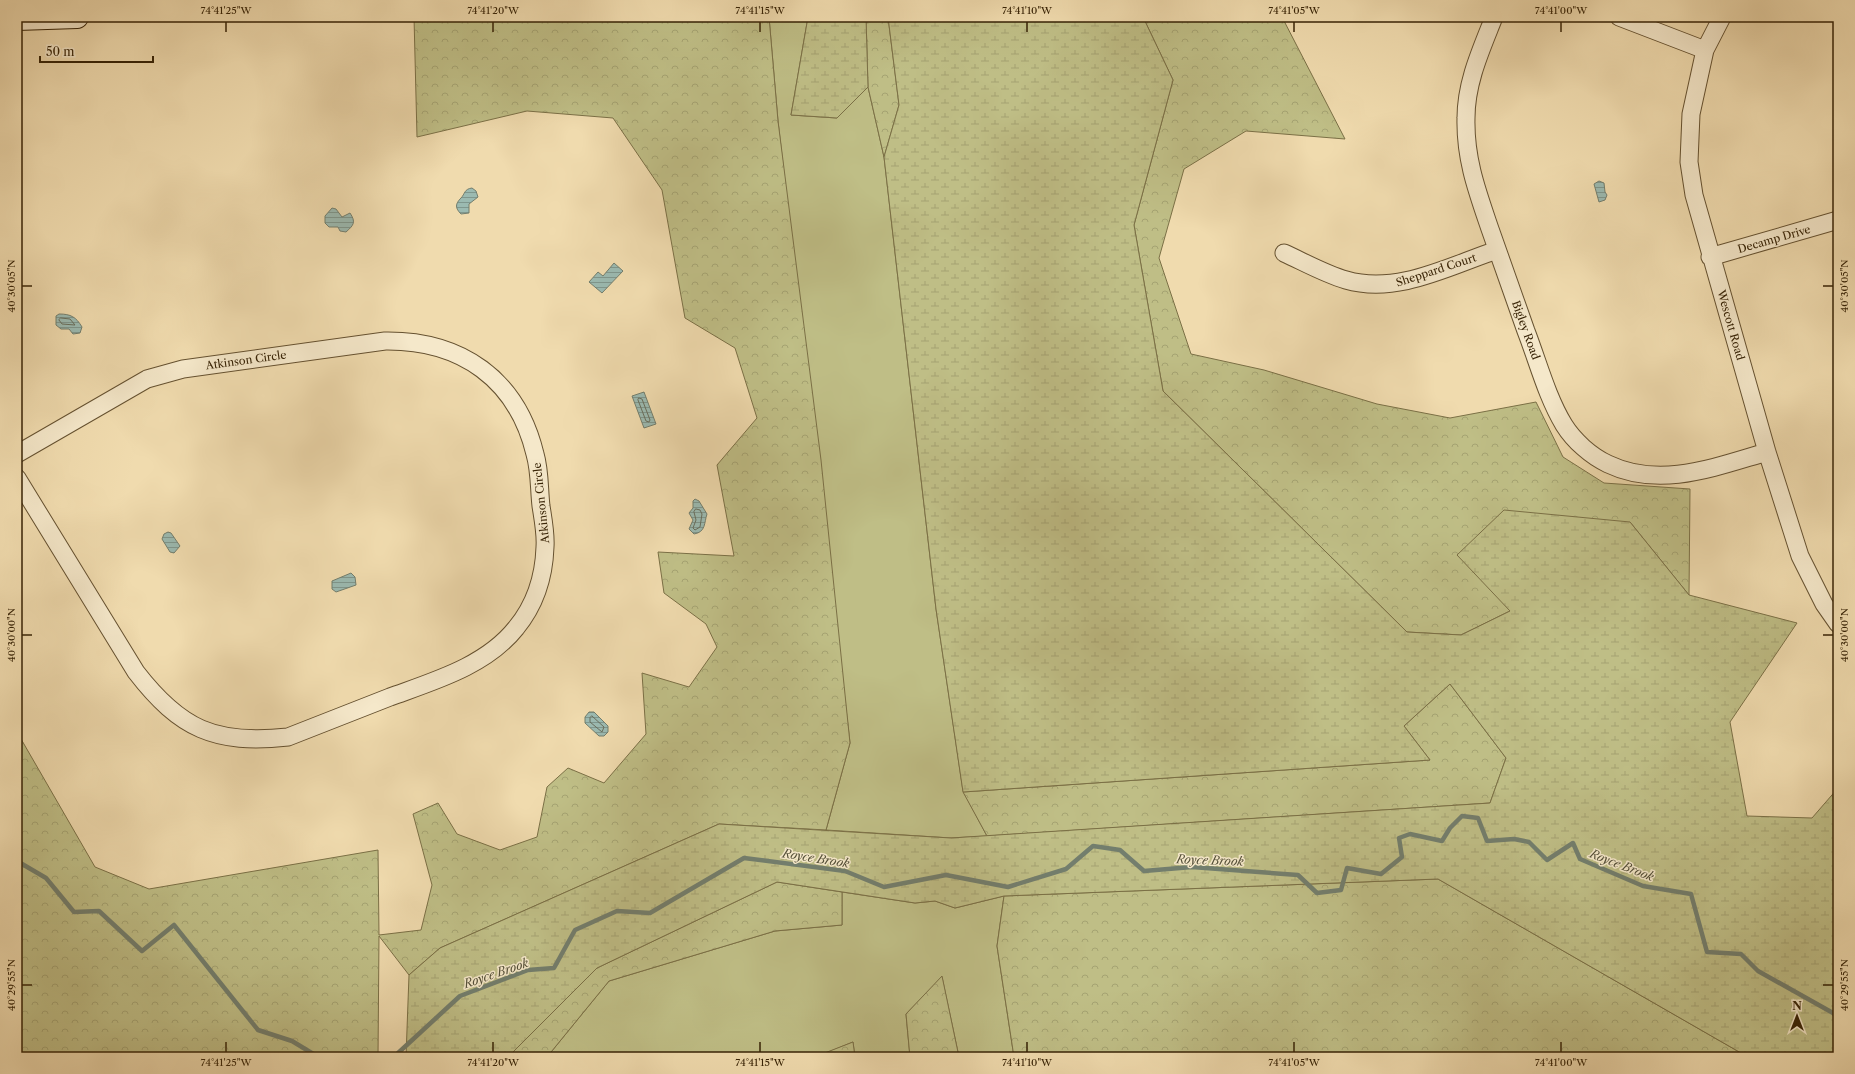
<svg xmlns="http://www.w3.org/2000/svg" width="1855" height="1074" viewBox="0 0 1855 1074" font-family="'Libre Caslon Text',serif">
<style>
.grass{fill:#bfbe86;stroke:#7b7046}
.forest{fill:url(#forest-crowns);stroke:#7b7046}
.wetland{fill:url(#wetland-marsh);stroke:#7b7046}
.water{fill:url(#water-rules);stroke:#737e6d}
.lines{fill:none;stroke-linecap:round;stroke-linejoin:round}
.shore{stroke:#696e5c;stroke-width:1}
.stream{stroke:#737e6d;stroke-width:4.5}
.street-casing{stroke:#655130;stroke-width:19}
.secondary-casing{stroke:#372306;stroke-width:24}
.street{stroke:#f5e8ca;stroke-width:17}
.secondary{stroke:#f5e8ca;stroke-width:22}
.ticks{fill:none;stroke:#372306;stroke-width:1.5}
.labels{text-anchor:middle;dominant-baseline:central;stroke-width:3;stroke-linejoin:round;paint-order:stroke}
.street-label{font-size:11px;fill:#372306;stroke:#f5e8ca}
.water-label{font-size:12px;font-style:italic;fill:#555039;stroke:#f5e8ca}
.neatline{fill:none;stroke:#372306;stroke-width:1.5}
.ticks-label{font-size:10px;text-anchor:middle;fill:#372306}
</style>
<defs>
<pattern id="forest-crowns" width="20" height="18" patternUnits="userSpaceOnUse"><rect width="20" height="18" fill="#bfbe86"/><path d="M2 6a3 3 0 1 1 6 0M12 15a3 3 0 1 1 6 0" fill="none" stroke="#a5a372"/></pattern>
<pattern id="wetland-marsh" width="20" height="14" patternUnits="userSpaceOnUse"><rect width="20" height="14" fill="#bfbe86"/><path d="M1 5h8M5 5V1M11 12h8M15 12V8" fill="none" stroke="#a5a372"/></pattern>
<pattern id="water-rules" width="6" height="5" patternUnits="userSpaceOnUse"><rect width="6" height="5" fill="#9bbab1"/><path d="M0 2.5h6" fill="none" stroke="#7f978e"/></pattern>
</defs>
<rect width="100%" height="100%" fill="#f0dbae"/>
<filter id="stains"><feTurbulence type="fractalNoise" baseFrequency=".005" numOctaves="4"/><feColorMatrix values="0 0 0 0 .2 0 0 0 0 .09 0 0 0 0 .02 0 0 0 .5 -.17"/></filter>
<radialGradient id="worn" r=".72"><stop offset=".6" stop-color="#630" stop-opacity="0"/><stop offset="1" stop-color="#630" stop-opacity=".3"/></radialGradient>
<!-- grass -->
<path class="grass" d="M 769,17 L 808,17 L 791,115 L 837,118 L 868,87 L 884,157 L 936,609 L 963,791 L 987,836 L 951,838 L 826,830 L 850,743 L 778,121 Z
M 842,892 L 915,903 L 935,901 L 955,908 L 1004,896 L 997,946 L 1014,1057 L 959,1057 L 942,977 L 906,1014 L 910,1057 L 855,1057 L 853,1042 L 816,1057 L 547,1057 L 609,981 L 775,931 L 842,925 Z"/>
<!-- forest -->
<path class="forest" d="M 414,17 L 769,17 L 778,121 L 821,460 L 850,743 L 826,830 L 719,824 L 440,948 L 409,975 L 379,936 L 378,1057 L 17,1057 L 17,732 L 95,867 L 149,889 L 378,850 L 379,935 L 421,930 L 432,885 L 413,814 L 438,803 L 457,834 L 500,850 L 537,837 L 547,787 L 568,768 L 604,783 L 646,734 L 642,673 L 689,687 L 717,647 L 706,624 L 664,593 L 658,552 L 734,556 L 717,465 L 757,418 L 735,348 L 685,318 L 662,190 L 613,118 L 527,111 L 417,137 Z
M 866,17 L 888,17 L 899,105 L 884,157 L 868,87 Z
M 1143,17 L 1282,17 L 1345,139 L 1246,131 L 1184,169 L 1159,258 L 1191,354 L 1264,370 L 1377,404 L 1450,418 L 1536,402 L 1563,457 L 1604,483 L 1690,489 L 1689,595 L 1630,522 L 1510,611 L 1461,635 L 1407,632 L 1163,391 L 1134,225 L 1173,80 Z
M 1450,684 L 1506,758 L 1490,803 L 987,836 L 963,792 L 1430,760 L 1404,726 Z
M 1438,879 L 1748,1057 L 1014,1057 L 997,946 L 1004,896 Z
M 777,882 L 842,892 L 842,925 L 775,931 L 609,981 L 547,1057 L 508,1057 L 597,968 Z
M 942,976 L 959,1057 L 910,1057 L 906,1014 Z
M 853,1042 L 855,1057 L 816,1057 L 817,1056 Z"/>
<!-- wetland -->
<path class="wetland" d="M 808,17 L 866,17 L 868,87 L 837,118 L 791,115 Z
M 888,17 L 1143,17 L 1173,80 L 1134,225 L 1163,391 L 1407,632 L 1461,635 L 1510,611 L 1457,555 L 1504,510 L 1630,522 L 1689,595 L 1797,623 L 1730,722 L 1747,816 L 1812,818 L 1838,788 L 1838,1057 L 1748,1057 L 1438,879 L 1004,896 L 955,908 L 935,901 L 915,903 L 777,882 L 597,968 L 508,1057 L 406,1057 L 409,975 L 440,948 L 719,824 L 951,838 L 1490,803 L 1506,758 L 1450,684 L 1404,726 L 1430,760 L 963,792 L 936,609 L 884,157 L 899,105 Z"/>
<!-- water -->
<path class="water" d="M 1599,181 L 1604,183 L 1605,192 L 1607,195 L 1605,200 L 1599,202 L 1594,184 Z
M 472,188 L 476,191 L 478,197 L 469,204 L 469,213 L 461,214 C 455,208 455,204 461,198 C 465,194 464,189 472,188 Z
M 332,208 L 336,209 L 342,217 L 350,213 C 356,222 354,225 346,232 L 340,231 L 338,227 L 329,227 L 325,223 L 325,216 Z
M 614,263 L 623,271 L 602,293 L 589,282 L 598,272 L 603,276 Z
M 59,314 C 71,314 76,317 82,327 L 80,333 L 73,334 L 69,329 L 61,329 L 56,325 L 56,316 Z
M 644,392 L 656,424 L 644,428 L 632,396 Z
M 695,499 L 699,501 L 707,514 C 704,523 706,532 694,534 L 689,529 L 693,520 L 689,513 L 693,508 L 693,501 Z
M 168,532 L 171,533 L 180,546 L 174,553 L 170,552 L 162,539 L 164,534 Z
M 351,573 L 355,577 L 356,585 L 336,592 L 332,589 L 332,581 Z
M 589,712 L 594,712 L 608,726 L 608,732 L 604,736 L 599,736 L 585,723 L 585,717 Z"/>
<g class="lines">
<!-- shore -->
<path class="shore" d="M 61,318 L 70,319 L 75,325 L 62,324 L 59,320 Z
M 639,398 L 642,399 L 650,420 L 649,422 L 646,421 L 638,400 Z
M 696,509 L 700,510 L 702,514 L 700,527 L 695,530 L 693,528 L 696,520 L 694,512 Z
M 592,716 L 604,727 L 602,732 L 590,722 L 590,718 Z"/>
<!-- stream -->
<path class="stream" d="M 17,861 L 46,878 L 74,912 L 99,911 L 142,951 L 174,925 L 258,1030 L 292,1041 L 315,1055 L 335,1057
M 382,1057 L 397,1054 L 460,996 L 528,970 L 554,968 L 575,930 L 617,911 L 650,913 L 744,858 L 845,871 L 884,887 L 946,875 L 1008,887 L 1066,869 L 1093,846 L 1120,850 L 1144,871 L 1192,867 L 1298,875 L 1317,893 L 1341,890 L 1347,868 L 1381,874 L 1402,857 L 1399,838 L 1410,834 L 1442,841 L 1450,828 L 1462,816 L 1478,818 L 1487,841 L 1514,839 L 1529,842 L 1547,860 L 1573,843 L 1580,859 L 1643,886 L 1691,894 L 1707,952 L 1741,954 L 1758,971 L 1833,1013 L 1838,1018"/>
<defs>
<path id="street" d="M 1494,17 C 1481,50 1466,82 1466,118 C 1465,159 1477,191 1490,229 C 1502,263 1514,297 1526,331 C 1538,362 1547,397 1564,425 C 1574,441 1591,456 1608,464 C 1660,489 1715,467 1767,452
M 1619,17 L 1705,50
M 1722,17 L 1705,50 L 1691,114 L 1689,162 L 1694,195 L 1767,452 L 1800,556 L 1824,604 L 1838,624
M 1284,253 C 1304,262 1325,274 1346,280 C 1397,295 1449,266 1497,250
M 1710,257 L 1838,220
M 17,454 L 147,379 L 183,369 L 385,341 C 461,340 517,379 535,454 C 540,471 539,489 541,506 C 543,519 546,534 545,547 C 544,577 535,605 516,628 C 486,666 434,681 390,697 C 356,710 322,724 288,737 C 215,745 180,729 136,672 L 17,478"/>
<path id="secondary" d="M 17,19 L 77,17"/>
</defs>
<!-- street casing -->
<use href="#street" class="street-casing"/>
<!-- secondary casing -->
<use href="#secondary" class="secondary-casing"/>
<!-- street -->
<use href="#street" class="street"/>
<!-- secondary -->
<use href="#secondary" class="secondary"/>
</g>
<!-- ticks -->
<path class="ticks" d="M 226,22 L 226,32M 493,22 L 493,32M 760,22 L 760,32M 1027,22 L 1027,32M 1294,22 L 1294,32M 1561,22 L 1561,32M 22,286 L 32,286M 1823,286 L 1833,286M 22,635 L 32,635M 1823,635 L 1833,635M 22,985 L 32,985M 1823,985 L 1833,985M 226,1042 L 226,1052M 493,1042 L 493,1052M 760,1042 L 760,1052M 1027,1042 L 1027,1052M 1294,1042 L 1294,1052M 1561,1042 L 1561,1052"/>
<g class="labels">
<!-- street labels -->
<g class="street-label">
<text transform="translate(1774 239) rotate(-16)">Decamp Drive</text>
<text transform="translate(1436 270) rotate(-18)">Sheppard Court</text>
<text transform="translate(1731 325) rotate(74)">Wescott Road</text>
<text transform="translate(1526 330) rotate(70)">Bigley Road</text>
<text transform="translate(246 360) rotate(-8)">Atkinson Circle</text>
<text transform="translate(541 503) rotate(-96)">Atkinson Circle</text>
</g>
<!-- water labels -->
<g class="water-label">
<text transform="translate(816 858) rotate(9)">Royce Brook</text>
<text transform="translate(1210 860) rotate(2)">Royce Brook</text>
<text transform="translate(1622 865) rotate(21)">Royce Brook</text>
<text transform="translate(496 973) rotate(-19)">Royce Brook</text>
</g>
</g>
<!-- margin -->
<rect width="1855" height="1074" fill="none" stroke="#f0dbae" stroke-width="44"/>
<!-- north arrow -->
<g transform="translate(1797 1016)" stroke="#f5e8ca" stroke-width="3" paint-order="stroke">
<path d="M0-3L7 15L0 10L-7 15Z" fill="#372306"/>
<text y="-6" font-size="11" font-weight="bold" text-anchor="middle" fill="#372306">N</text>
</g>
<!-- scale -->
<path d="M40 56v6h113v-6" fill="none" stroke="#372306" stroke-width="2"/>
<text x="46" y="56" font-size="12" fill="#372306" stroke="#f5e8ca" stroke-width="3" paint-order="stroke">50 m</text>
<rect x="22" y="22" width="1811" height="1030" class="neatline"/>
<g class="ticks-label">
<text x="226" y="14">74°41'25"W</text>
<text x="493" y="14">74°41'20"W</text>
<text x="760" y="14">74°41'15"W</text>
<text x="1027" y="14">74°41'10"W</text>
<text x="1294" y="14">74°41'05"W</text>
<text x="1561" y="14">74°41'00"W</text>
<text transform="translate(11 286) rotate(-90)" y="4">40°30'05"N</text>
<text transform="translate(1844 286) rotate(-90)" y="4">40°30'05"N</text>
<text transform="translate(11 635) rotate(-90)" y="4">40°30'00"N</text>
<text transform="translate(1844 635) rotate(-90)" y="4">40°30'00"N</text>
<text transform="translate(11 985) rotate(-90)" y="4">40°29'55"N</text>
<text transform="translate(1844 985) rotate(-90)" y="4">40°29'55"N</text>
<text x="226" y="1066">74°41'25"W</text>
<text x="493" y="1066">74°41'20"W</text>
<text x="760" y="1066">74°41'15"W</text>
<text x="1027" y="1066">74°41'10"W</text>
<text x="1294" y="1066">74°41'05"W</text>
<text x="1561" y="1066">74°41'00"W</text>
</g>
<rect width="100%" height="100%" filter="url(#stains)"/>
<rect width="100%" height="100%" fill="url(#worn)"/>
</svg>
